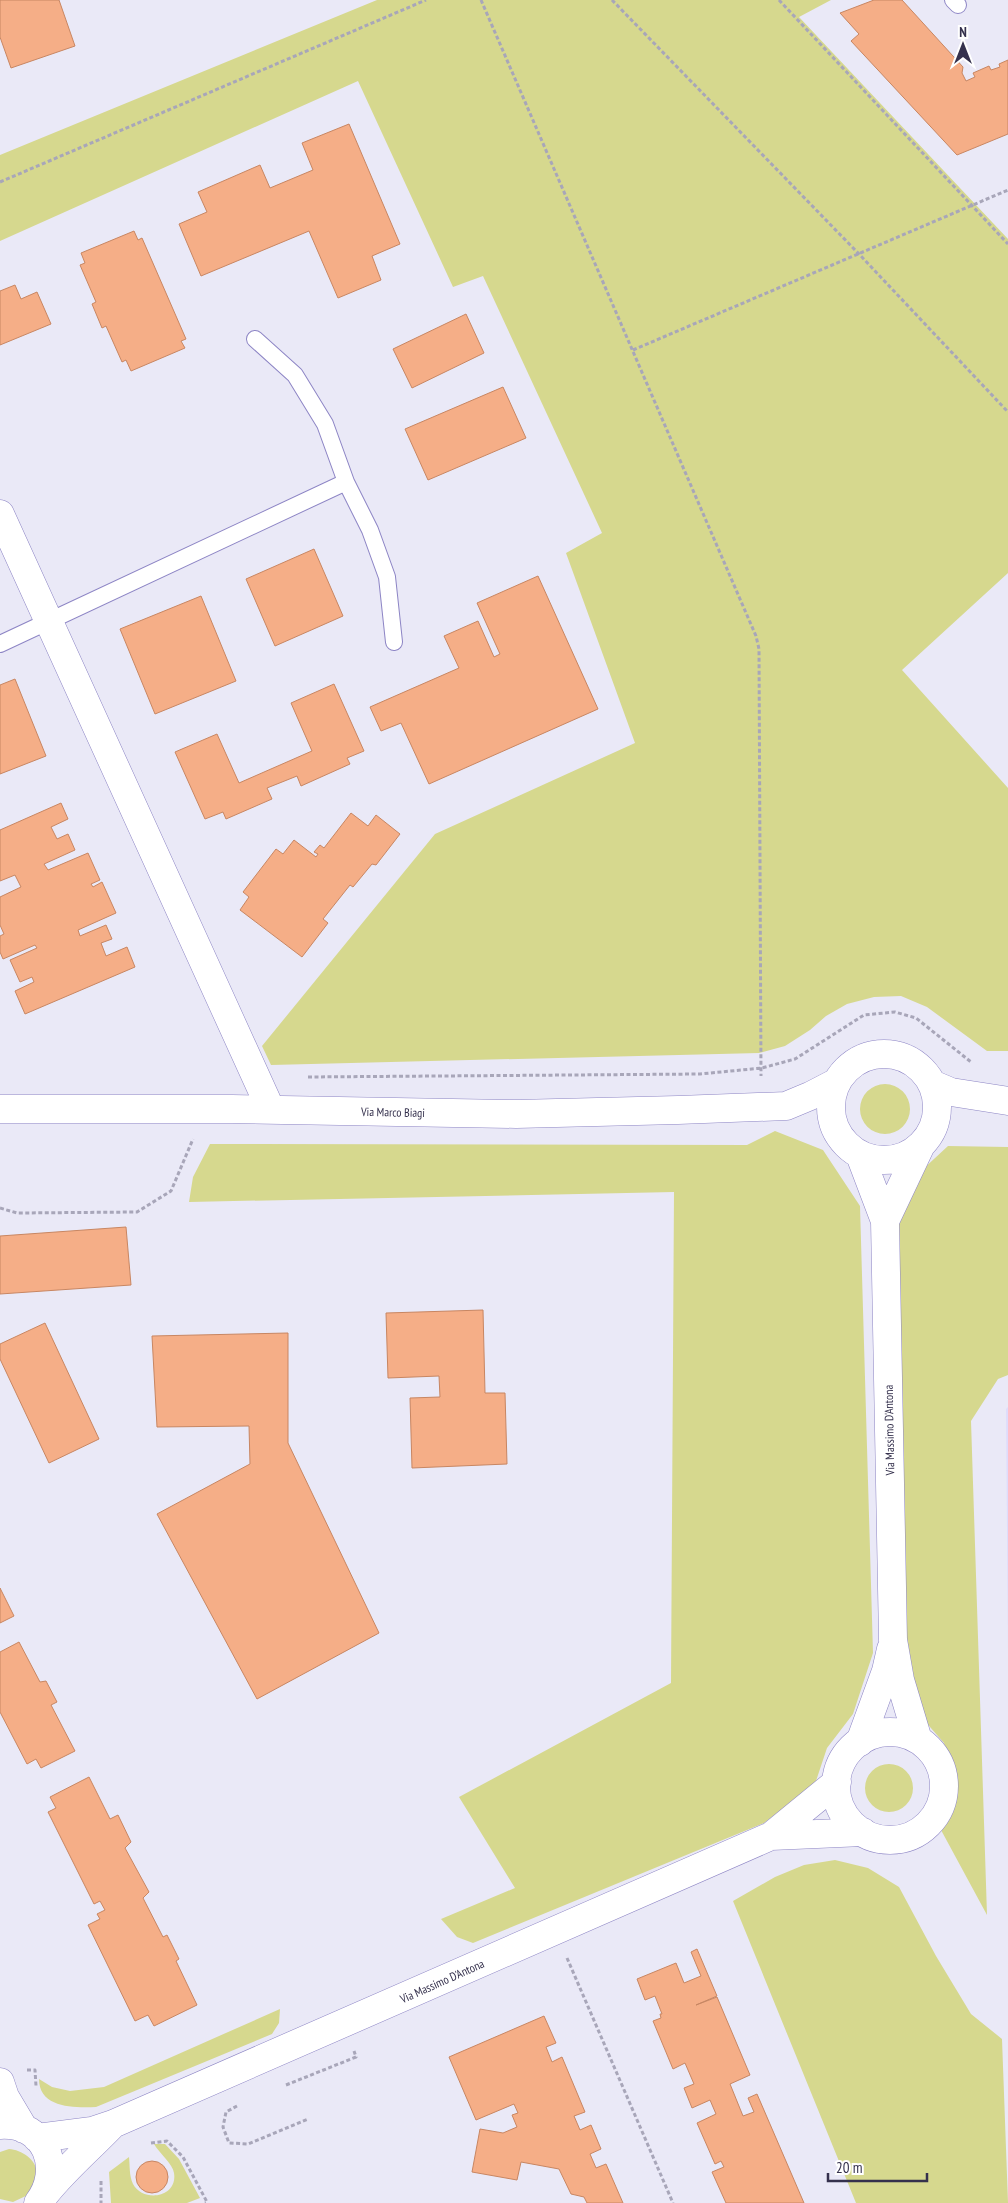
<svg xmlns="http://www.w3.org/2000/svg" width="1008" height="2203" viewBox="0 0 1008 2203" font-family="'PT Sans Narrow',sans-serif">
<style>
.built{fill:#dfdcfb}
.green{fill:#d6d88e}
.building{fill:#f5ae87;stroke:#c88662}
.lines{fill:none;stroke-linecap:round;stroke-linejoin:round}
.service-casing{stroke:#8d85c5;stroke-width:18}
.minor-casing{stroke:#8d85c5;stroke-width:29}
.path{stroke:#a8a6b9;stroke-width:3;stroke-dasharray:4 2.5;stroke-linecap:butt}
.service{stroke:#fff;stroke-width:16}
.minor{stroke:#fff;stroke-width:28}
.labels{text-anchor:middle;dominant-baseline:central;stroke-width:5;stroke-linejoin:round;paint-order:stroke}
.street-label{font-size:12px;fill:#35314d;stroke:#fff}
</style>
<rect width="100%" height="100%" fill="#eae9f7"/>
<!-- built -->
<path class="built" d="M 1008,1407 L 1008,1651 L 1006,1409 Z"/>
<!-- green -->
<path class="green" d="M 377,0 L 831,0 L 799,17 L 1008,239 L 1008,573 L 902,670 L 1008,788 L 1008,1051 L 987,1051 L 927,1007 L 901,996 L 874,997 L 847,1004 L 826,1016 L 810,1030 L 785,1046 L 759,1053 L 271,1065 L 262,1046 L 435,834 L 635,743 L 566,553 L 602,533 L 483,276 L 453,287 L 358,81 L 0,241 L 0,155 Z
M860 1109a25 25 0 1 1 50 0a25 25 0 1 1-50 0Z
M 775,1131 L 823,1150 L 860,1206 L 873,1653 L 853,1714 L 827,1748 L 815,1784 L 764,1823 L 473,1943 L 457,1937 L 441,1919 L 515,1888 L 459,1797 L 671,1683 L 674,1192 L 189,1202 L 193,1177 L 210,1144 L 747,1145 Z
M 948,1146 L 1008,1147 L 1008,1375 L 998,1379 L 971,1421 L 987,1915 L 941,1830 L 954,1793 L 944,1743 L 923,1719 L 905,1648 L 898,1223 L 921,1171 Z
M865 1788a24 24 0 1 1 48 0a24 24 0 1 1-48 0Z
M 835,1860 L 868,1868 L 899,1887 L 936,1956 L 971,2014 L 1002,2039 L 1008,2203 L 856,2203 L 733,1901 L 775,1877 L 804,1865 Z
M 280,2009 L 279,2023 L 272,2034 L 96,2107 C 74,2108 39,2108 39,2079 L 52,2087 L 70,2091 L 104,2087 Z
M 154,2144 L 165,2144 L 179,2159 L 200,2198 L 187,2203 L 111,2203 L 109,2172 L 129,2157 C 130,2166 129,2175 133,2184 C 143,2203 178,2198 174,2173 C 173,2164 159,2153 154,2144 Z
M 9,2149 C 23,2150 41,2162 36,2179 C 35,2184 32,2189 30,2194 L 13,2202 L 0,2199 L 0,2152 Z"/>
<!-- building -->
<path class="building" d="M 0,0 L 59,0 L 75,46 L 11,68 L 0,37 Z
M 874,0 L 902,0 L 963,67 L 962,73 L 966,81 L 975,77 L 973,73 L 989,66 L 991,70 L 1000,67 L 999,64 L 1008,60 L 1008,134 L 957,155 L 851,41 L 859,34 L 840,13 Z
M 349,124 L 400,244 L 372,256 L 381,280 L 338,298 L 309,231 L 201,276 L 179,224 L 207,212 L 198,192 L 260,165 L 270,188 L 313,170 L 302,143 Z
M 134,231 L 138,240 L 142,238 L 186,339 L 181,341 L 185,348 L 131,371 L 126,360 L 122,362 L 106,326 L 102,328 L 92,304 L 96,302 L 80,265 L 85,263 L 81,253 Z
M 15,285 L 21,299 L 37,292 L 51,324 L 0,345 L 0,291 Z
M 466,314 L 484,353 L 412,388 L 393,349 Z
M 503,387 L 526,438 L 428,480 L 405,429 Z
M 314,549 L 343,616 L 275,646 L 246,579 Z
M 538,576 L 598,709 L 429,784 L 401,723 L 381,731 L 370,707 L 459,668 L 444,636 L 478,621 L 494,657 L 500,654 L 477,603 Z
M 201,596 L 236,681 L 155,714 L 120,629 Z
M 15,679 L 46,756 L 0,774 L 0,685 Z
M 334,684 L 364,751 L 347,758 L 350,764 L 301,786 L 297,776 L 267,788 L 272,799 L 226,819 L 223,812 L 205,819 L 175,752 L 217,734 L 239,783 L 312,751 L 291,703 Z
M 61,803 L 68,819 L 51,827 L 57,839 L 68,834 L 75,850 L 44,864 L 48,870 L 88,853 L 100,880 L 91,884 L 93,887 L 102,882 L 116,913 L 78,930 L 80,936 L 106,925 L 112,939 L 101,943 L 106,956 L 127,947 L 135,967 L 25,1014 L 15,991 L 34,982 L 32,977 L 20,982 L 10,960 L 37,948 L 35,945 L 3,959 L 0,952 L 0,936 L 4,934 L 0,925 L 0,897 L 21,887 L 15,875 L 0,881 L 0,830 Z
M 351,813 L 368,826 L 376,815 L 400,834 L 376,865 L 372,864 L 353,887 L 350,885 L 323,919 L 328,923 L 302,957 L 240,910 L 249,897 L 243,892 L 276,849 L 283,854 L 294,840 L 316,857 L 318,854 L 314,852 L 320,845 L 324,848 Z
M 126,1227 L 131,1285 L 0,1294 L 0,1236 Z
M 483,1310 L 485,1393 L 505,1393 L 507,1464 L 412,1468 L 410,1398 L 440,1397 L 439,1376 L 388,1378 L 386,1313 Z
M 45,1323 L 99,1439 L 49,1463 L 0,1359 L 0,1344 Z
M 288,1333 L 288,1443 L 379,1633 L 257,1699 L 157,1514 L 250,1464 L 249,1426 L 157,1427 L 152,1336 Z
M 0,1588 L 14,1616 L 0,1623 Z
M 19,1642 L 40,1682 L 46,1681 L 57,1702 L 51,1705 L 75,1751 L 41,1768 L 36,1759 L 27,1764 L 0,1712 L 0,1652 Z
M 89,1777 L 110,1819 L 118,1815 L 131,1842 L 125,1848 L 149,1892 L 143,1898 L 163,1937 L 167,1935 L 179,1959 L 176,1961 L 197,2005 L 154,2026 L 148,2015 L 135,2021 L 88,1925 L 100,1919 L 97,1914 L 105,1910 L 100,1901 L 94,1904 L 48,1812 L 56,1808 L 50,1797 Z
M 697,1949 L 717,1996 L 696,2005 L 717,1997 L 750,2075 L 730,2084 L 743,2116 L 754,2112 L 748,2098 L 757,2094 L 804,2203 L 726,2203 L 712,2172 L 724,2167 L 721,2161 L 715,2164 L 697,2123 L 716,2114 L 710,2100 L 692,2108 L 684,2088 L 694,2084 L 685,2063 L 673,2069 L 653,2021 L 661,2018 L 660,2014 L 662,2014 L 655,1996 L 645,2000 L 637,1979 L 676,1963 L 684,1983 L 701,1976 L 691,1952 Z
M 544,2016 L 556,2043 L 546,2047 L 552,2062 L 562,2057 L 585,2112 L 574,2116 L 580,2130 L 591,2125 L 601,2149 L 590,2154 L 596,2168 L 606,2164 L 623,2203 L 587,2203 L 584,2197 L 571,2194 L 559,2169 L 521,2162 L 517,2180 L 472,2172 L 480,2129 L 503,2133 L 517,2127 L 512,2115 L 518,2113 L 514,2104 L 476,2120 L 449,2057 Z
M136 2177a16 16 0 1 1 32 0a16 16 0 1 1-32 0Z"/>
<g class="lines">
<defs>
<path id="service" d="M 953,0 L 958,5
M 346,482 L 370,530 L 387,577 L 394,642
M 0,644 L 346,482 L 325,424 L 295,375 L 255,339"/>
<path id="minor" d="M 0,514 L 271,1110
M831 1107a53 53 0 1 1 106 0a53 53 0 1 1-106 0Z
M 932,1084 L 951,1092 L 1008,1101
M 0,1109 L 232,1109 L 516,1114 L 678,1110 L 786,1106 L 810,1096 L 837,1082
M 860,1155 L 885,1221 L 893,1640 L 900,1680 L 918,1740
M 885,1221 L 921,1145
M836 1786a54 54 0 1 1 108 0a54 54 0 1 1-108 0Z
M 860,1742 L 886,1671 L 891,1649
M 771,1836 L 863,1832
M 0,2082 L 5,2097 L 24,2129
M 0,2125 C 46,2122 64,2169 38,2203
M 37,2138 L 92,2131 L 113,2124 L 771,1836 L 837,1782
M 46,2193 C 66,2168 90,2148 112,2125"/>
</defs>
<!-- service casing -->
<use href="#service" class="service-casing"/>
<!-- minor casing -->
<use href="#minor" class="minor-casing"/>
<!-- path -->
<path class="path" d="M 481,0 L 756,636 L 759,649 L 761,1076
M 612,0 L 859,254 L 1008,412
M 779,0 L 1008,244
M 0,182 L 426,0
M 633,350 L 1008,190
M 308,1077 L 700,1074 L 762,1068 L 795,1059 L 864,1015 L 895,1012 L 916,1018 L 971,1062
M 0,1208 L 17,1213 L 137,1212 L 171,1191 L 193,1139
M 567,1958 L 673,2203
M 27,2070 L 35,2070 L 36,2086
M 286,2085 L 356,2057 L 354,2051
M 237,2106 L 226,2112 L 223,2127 L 229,2143 L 248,2144 L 308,2119
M 151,2143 L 167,2141 L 183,2157 L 207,2202 L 205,2203
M 101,2181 L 101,2203"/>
<!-- service -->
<use href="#service" class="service"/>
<!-- minor -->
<use href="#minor" class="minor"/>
</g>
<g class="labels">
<!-- street labels -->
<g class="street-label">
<text transform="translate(393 1112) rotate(1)">Via Marco Biagi</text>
<text transform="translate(889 1430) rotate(-91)">Via Massimo D'Antona</text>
<text transform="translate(442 1981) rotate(-24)">Via Massimo D'Antona</text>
</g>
</g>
<!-- north arrow -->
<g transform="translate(963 45)" stroke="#ffffff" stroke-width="4" paint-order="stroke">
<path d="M0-4L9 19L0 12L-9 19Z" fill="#35314d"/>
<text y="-8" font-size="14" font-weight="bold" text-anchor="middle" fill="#35314d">N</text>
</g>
<!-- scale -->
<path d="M828 2173v8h99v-8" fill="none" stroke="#35314d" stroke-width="2.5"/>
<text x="836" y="2173" font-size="15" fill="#35314d" stroke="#ffffff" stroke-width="4" paint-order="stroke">20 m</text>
</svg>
